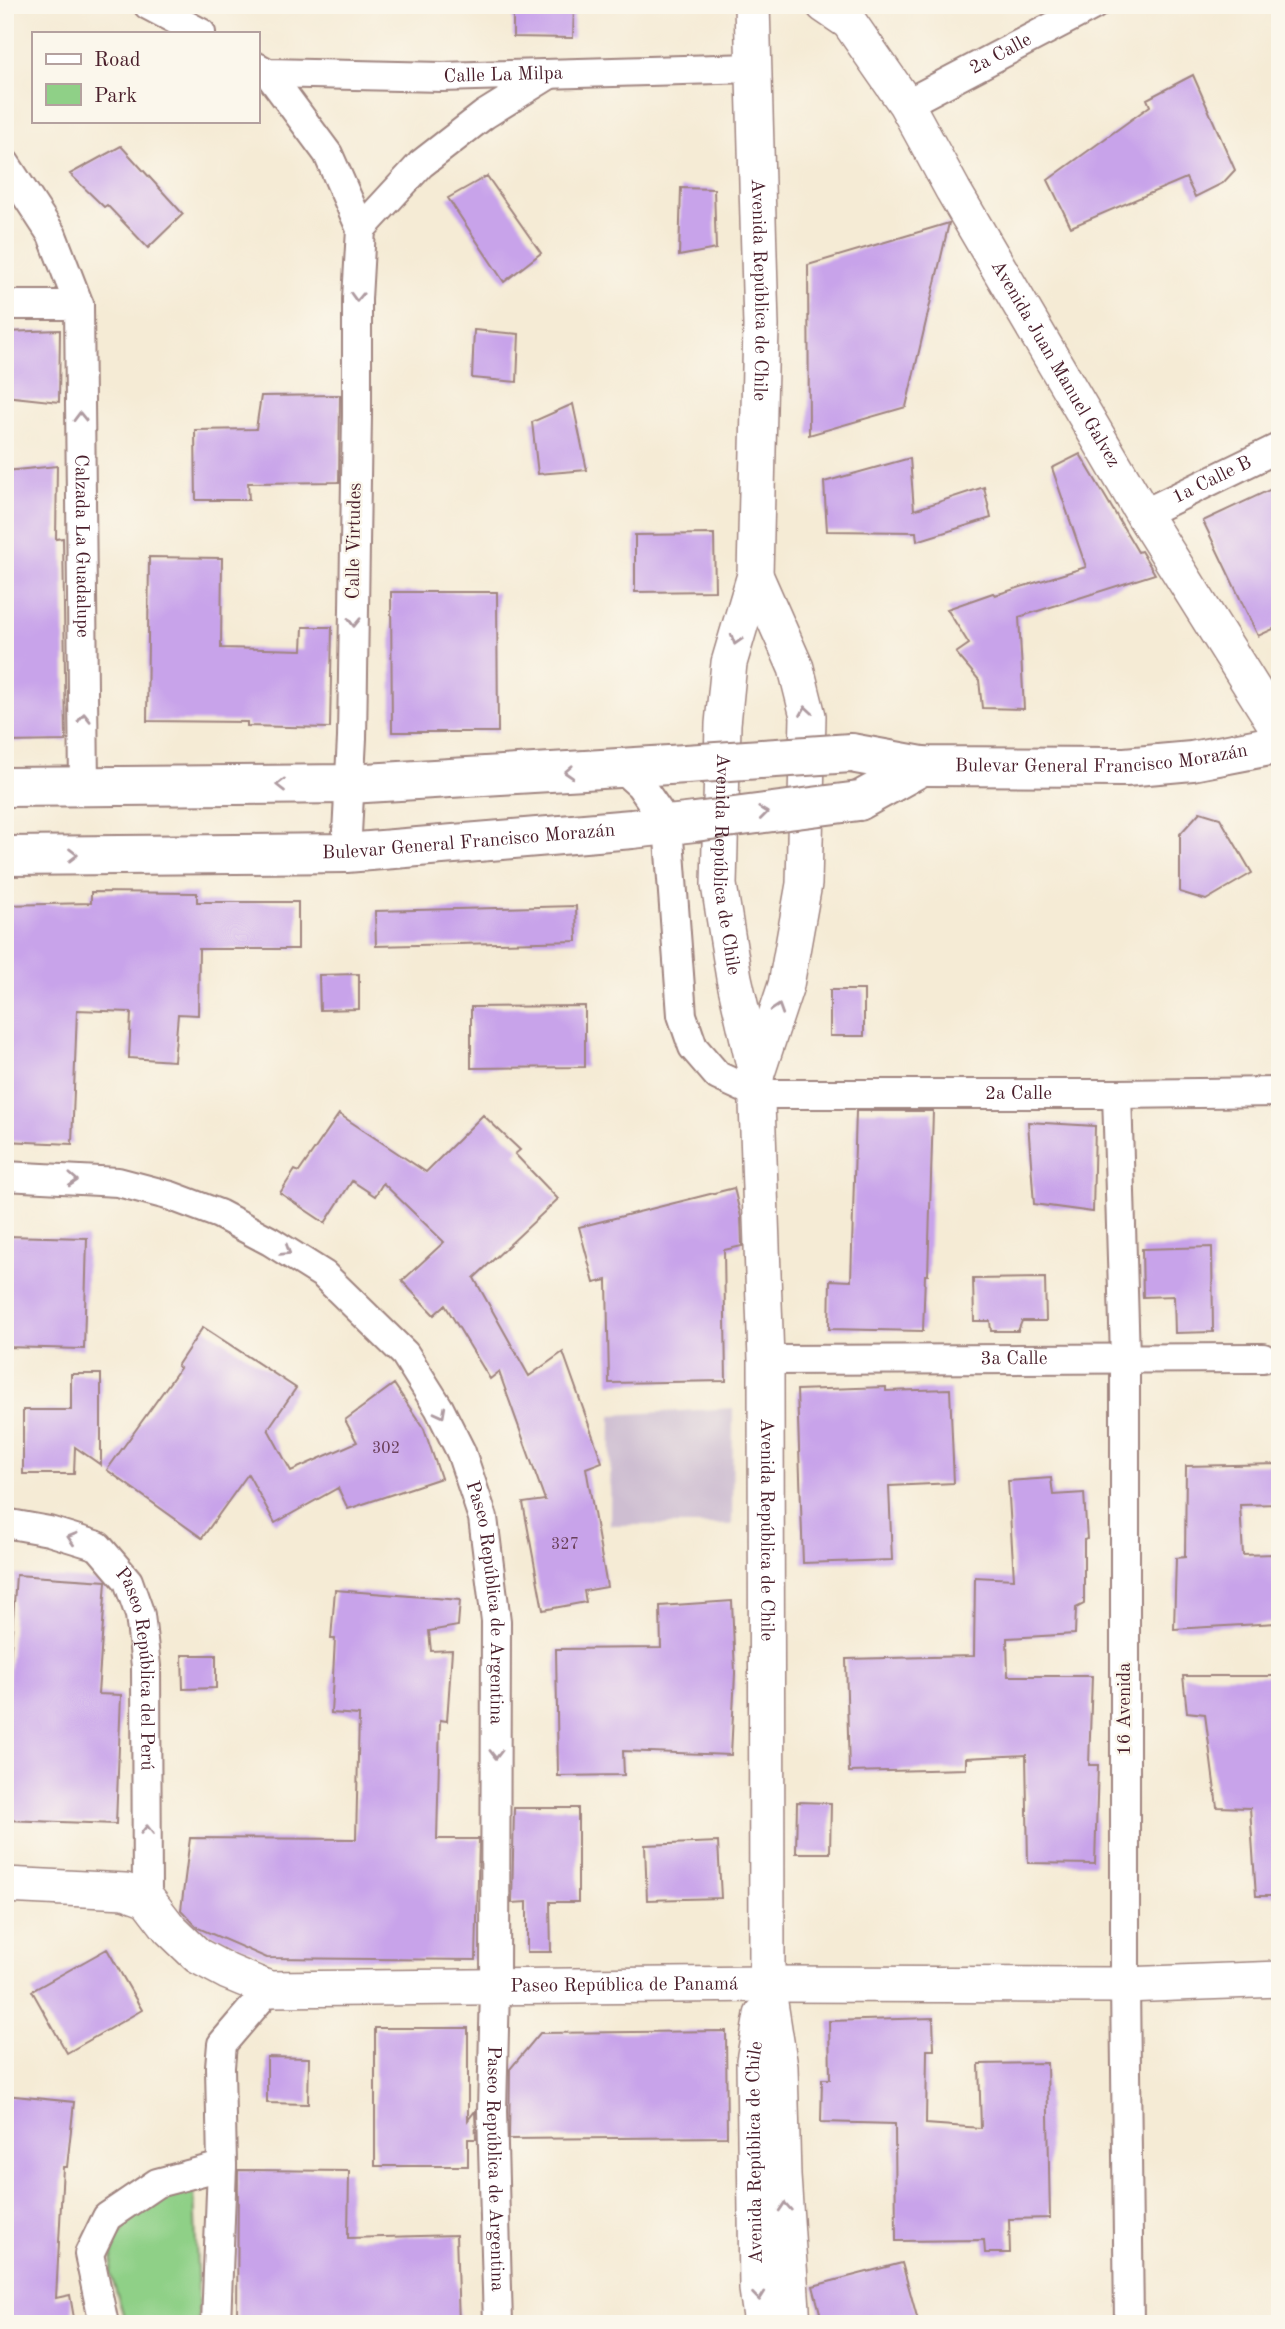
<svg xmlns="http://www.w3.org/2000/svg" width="1285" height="2329" viewBox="0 0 1285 2329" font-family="'Old Standard TT',serif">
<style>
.industrial{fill:#cebed1}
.green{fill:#8fd087;stroke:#6c7859;stroke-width:2}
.building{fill:#c8a3ea}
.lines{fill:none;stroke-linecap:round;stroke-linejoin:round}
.minor-casing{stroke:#a08580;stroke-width:32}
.tertiary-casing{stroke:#a08580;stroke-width:38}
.secondary-casing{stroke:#a08580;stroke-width:42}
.minor{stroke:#fff;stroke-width:28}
.tertiary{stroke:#fff;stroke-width:35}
.secondary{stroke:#fff;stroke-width:38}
.secondary-bridge-casing{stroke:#a08580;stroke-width:42;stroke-linecap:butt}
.secondary-bridge{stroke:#fff;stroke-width:38}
.oneway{stroke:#ae9aa0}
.labels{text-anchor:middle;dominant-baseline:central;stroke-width:5;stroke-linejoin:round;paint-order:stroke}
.number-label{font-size:16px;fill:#6a405b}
.street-label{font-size:19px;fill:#4a1f2b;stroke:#fbf7ec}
</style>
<rect width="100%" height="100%" fill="#fbf7ec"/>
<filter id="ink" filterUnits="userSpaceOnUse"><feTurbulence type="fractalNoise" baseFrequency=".0143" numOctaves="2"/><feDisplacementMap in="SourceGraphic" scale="14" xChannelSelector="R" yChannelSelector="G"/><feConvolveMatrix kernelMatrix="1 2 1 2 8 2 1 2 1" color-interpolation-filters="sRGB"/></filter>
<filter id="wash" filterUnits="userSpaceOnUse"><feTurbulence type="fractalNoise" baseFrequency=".00686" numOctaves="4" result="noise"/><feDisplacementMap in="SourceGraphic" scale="28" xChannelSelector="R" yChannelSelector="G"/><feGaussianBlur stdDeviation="1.57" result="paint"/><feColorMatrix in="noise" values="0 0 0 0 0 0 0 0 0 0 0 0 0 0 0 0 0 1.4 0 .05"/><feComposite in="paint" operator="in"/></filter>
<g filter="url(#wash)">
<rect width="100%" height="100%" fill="#f5ebd5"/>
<!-- industrial -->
<path class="industrial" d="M 733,1408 L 732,1525 L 610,1525 L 611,1415 Z"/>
<!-- green -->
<path class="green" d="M 194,2188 L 199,2324 L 126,2324 L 110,2272 L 115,2239 L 146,2205 Z"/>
<g id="blocks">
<!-- building -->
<path class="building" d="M 513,5 L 574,5 L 573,38 L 513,37 Z
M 1193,75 L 1235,170 L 1223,183 L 1195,197 L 1186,178 L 1071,227 L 1048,180 L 1150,106 L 1147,99 Z
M 121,146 L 183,214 L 148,248 L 107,205 L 104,207 L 70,174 Z
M 487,176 L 541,253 L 504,282 L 448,198 Z
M 681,188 L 714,189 L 716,249 L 679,256 Z
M 949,223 L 906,407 L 809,435 L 808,265 Z
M 60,330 L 59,402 L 5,396 L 5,332 Z
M 474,330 L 519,334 L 517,382 L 472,378 Z
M 340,395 L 339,482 L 248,483 L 249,500 L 196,500 L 195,430 L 256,429 L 261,396 Z
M 573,404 L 587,470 L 538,474 L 532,422 Z
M 1080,454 L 1138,552 L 1141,551 L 1155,574 L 1019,617 L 1024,709 L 982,708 L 979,680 L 956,653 L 969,644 L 947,609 L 993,593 L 995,595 L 1086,567 L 1052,468 Z
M 910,458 L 914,510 L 984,487 L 991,518 L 917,541 L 916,532 L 827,531 L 824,482 Z
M 57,466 L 56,539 L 63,538 L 66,741 L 5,742 L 5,471 Z
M 1280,485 L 1280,626 L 1258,636 L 1203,521 Z
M 714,534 L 715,591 L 635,592 L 635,535 Z
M 149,557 L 222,558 L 221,648 L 302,650 L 303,627 L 332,627 L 330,728 L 247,726 L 247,722 L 147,721 Z
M 391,592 L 497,592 L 498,732 L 392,732 Z
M 1200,812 L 1220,818 L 1252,873 L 1206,900 L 1180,892 L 1180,834 Z
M 91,892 L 197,893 L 197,902 L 298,902 L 298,949 L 199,949 L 198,1015 L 178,1014 L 174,1061 L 129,1058 L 131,1012 L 77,1010 L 72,1144 L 5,1141 L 5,905 L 91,903 Z
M 576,906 L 577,941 L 376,946 L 375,911 Z
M 359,974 L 359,1009 L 320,1010 L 319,975 Z
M 830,990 L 864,990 L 864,1036 L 830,1036 Z
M 585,1006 L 585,1067 L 471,1068 L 471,1007 Z
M 856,1111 L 933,1111 L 928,1275 L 925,1275 L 923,1331 L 829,1329 L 830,1280 L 851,1281 Z
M 339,1114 L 426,1172 L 483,1115 L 520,1150 L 515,1154 L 558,1199 L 474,1278 L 529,1376 L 563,1352 L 602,1462 L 586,1468 L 607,1587 L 584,1591 L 586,1602 L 543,1610 L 523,1503 L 545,1500 L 499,1372 L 490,1379 L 445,1305 L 434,1315 L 402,1281 L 444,1242 L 383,1183 L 375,1196 L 352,1181 L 325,1223 L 280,1193 L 295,1170 L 299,1172 Z
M 1028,1122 L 1095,1126 L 1093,1212 L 1034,1204 Z
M 734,1188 L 741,1217 L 742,1246 L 724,1250 L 726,1381 L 609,1383 L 607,1280 L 594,1283 L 579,1227 Z
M 5,1236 L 87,1238 L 84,1349 L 5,1347 Z
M 1212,1247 L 1213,1332 L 1175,1333 L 1174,1296 L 1143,1297 L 1142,1249 Z
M 1045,1278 L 1046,1321 L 1022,1321 L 1018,1331 L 991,1331 L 990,1321 L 974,1321 L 973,1279 Z
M 203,1327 L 296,1388 L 268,1429 L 291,1471 L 357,1442 L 345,1420 L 394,1384 L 424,1429 L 441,1478 L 348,1509 L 338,1488 L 275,1523 L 248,1474 L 202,1538 L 107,1470 L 180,1368 L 177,1366 Z
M 71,1374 L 101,1374 L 101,1465 L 75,1447 L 74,1474 L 23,1474 L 23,1410 L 71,1410 Z
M 886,1387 L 886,1391 L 950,1389 L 954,1483 L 889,1486 L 892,1560 L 803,1563 L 797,1390 Z
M 1280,1464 L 1280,1504 L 1240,1505 L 1243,1555 L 1274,1554 L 1276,1623 L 1174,1629 L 1176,1558 L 1185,1557 L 1186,1466 Z
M 1051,1478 L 1053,1495 L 1084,1493 L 1087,1539 L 1084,1540 L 1084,1604 L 1076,1608 L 1075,1634 L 1007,1638 L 1008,1676 L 1092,1676 L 1089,1765 L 1098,1765 L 1095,1864 L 1028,1863 L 1026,1755 L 966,1758 L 966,1769 L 849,1772 L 846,1659 L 974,1656 L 975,1577 L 1014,1579 L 1008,1481 Z
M 16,1575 L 106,1581 L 98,1694 L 121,1695 L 116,1824 L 5,1820 L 5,1690 L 8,1690 Z
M 335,1590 L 460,1600 L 458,1626 L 429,1631 L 431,1651 L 452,1650 L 447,1721 L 440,1720 L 437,1839 L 479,1839 L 476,1960 L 267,1958 L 198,1928 L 181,1910 L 190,1838 L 356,1839 L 359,1715 L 331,1713 L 335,1639 L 331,1639 Z
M 732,1601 L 735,1673 L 731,1755 L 623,1751 L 624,1775 L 558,1776 L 556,1649 L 661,1648 L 660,1606 Z
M 182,1655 L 216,1655 L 216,1688 L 183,1689 Z
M 1183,1676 L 1280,1676 L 1280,1896 L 1256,1896 L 1250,1808 L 1217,1807 L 1205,1714 L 1187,1712 Z
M 797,1802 L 831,1803 L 830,1853 L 796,1853 Z
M 514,1808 L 578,1808 L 578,1902 L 550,1902 L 551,1952 L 527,1952 L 527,1902 L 512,1903 Z
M 718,1842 L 721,1898 L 647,1900 L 645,1845 Z
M 107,1949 L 142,2010 L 67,2053 L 32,1991 Z
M 933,2018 L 934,2050 L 927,2050 L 926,2124 L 981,2128 L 979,2064 L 1047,2063 L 1050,2218 L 1009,2219 L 1010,2253 L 985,2253 L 984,2240 L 896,2241 L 895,2124 L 821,2122 L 822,2079 L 830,2079 L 829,2021 Z
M 375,2028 L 468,2028 L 468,2120 L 475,2111 L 476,2139 L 468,2139 L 468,2166 L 375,2166 Z
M 726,2031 L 727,2137 L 509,2139 L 510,2069 L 540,2033 Z
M 267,2057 L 309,2058 L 308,2104 L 267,2103 Z
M 5,2095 L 74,2102 L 67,2167 L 63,2167 L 56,2298 L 70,2295 L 75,2324 L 5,2324 Z
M 238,2170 L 349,2171 L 348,2238 L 456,2235 L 459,2324 L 237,2324 Z
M 902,2263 L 919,2324 L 823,2324 L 813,2286 Z"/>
</g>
</g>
<g filter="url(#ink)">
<use href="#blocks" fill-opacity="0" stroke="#a08580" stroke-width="2"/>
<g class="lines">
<defs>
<g id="minor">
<path d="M 148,5 L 201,33"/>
<path id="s1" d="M 257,67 L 268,73 L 442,77 L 753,68"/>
<path d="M 268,73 L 328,154 L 361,229 L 357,299 L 357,415 L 352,738 L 346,853"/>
<path id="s2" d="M 906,104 L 1094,5"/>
<path id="s3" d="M 5,163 L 52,235 L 79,305 L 84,787"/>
<path d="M 361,229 L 421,164 L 484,115 L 550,74"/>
<path d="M 5,305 L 79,305"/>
<path id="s4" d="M 1143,514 L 1280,447"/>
<path id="s5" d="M 622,769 L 640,785 L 668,825 L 682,1015 L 693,1047 L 718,1076 L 757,1094 L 1117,1094 L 1280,1092"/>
<path d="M 1117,1094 L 1125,1357 L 1125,1985 L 1129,2324"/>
<path id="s6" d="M 5,1176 L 118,1182 L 171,1196 L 219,1214 L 270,1241 L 324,1275 L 405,1354 L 439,1408 L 461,1452 L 483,1518 L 496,1621 L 495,1988 L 492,2111 L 498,2324"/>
<path id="s7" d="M 766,1360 L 1263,1358"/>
<path id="s8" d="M 5,1523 L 49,1531 L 98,1546 L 128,1581 L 140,1615 L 146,1666 L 147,1899"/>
<path d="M 104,2324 L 89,2254 L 107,2217 L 157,2183 L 222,2166"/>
<path d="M 216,2324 L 222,2166 L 220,2067 L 222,2044 L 269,1989"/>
</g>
<g id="tertiary">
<path id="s9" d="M 752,5 L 761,326 L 755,575 L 729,663 L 723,724 L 719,885 L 734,978 L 756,1074 L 766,1360 L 767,1984 L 780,2067 L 783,2176 L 793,2324"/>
<path id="s10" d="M 824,5 L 849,22 L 906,104 L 953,190 L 1143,514 L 1280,732"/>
<path d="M 755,575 L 796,668 L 808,716 L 804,884 L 786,985 L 757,1073"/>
<path id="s11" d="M 5,1885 L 125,1891 L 147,1899 L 170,1929 L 198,1956 L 228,1972 L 269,1989 L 767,1984 L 1125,1985 L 1280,1979"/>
<path id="s12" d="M 762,2324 L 757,2289 L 754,2061 L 762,2015"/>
</g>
<g id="secondary">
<path id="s13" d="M 851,753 L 922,766 L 1125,767 L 1192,761 L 1280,744"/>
<path d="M 5,787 L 349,784 L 686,764"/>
<path d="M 859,801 L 922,766"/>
<path id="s14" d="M 5,856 L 346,853 L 632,829 L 695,822"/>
</g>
</defs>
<!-- minor casing -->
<use href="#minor" class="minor-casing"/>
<!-- tertiary casing -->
<use href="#tertiary" class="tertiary-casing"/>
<!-- secondary casing -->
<use href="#secondary" class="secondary-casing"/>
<!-- minor -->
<use href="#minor" class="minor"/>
<!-- tertiary -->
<use href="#tertiary" class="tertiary"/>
<!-- secondary -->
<use href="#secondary" class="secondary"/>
<defs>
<path id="secondary-bridge" d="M 686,764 L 851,753
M 695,822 L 859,801"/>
</defs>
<!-- secondary-bridge casing -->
<use href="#secondary-bridge" class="secondary-bridge-casing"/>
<!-- secondary-bridge -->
<use href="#secondary-bridge" class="secondary-bridge"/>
</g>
<!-- one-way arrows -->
<defs><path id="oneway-chevron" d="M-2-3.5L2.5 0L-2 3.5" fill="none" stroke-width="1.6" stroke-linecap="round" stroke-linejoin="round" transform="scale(1.75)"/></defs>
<g class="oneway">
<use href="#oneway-chevron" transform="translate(357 297) rotate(92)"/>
<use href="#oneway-chevron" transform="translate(80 417) rotate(-91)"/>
<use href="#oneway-chevron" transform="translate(354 622) rotate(91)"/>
<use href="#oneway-chevron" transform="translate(736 640) rotate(107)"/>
<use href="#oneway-chevron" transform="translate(806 711) rotate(-99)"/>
<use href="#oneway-chevron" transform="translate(84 718) rotate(-91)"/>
<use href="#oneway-chevron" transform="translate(569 772) rotate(177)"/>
<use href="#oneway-chevron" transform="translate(281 785) rotate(180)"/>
<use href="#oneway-chevron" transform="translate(763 813) rotate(-7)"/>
<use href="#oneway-chevron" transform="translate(73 855)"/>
<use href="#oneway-chevron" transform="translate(778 1009) rotate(-72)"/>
<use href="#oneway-chevron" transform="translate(73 1180) rotate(3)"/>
<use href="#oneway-chevron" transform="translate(286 1251) rotate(32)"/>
<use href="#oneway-chevron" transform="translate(441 1413) rotate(62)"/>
<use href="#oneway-chevron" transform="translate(72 1538) rotate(-163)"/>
<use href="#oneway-chevron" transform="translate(496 1754) rotate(90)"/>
<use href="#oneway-chevron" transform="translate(147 1830) rotate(-90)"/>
<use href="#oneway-chevron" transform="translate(785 2207) rotate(-94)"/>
<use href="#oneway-chevron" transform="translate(759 2296) rotate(84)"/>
</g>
</g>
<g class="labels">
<!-- number labels -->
<g class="number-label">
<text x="386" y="1449">302</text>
<text x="565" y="1545">327</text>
</g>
<!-- street labels -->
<g class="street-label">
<text stroke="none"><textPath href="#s2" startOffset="107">2a Calle</textPath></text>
<text stroke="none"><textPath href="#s1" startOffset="248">Calle La Milpa</textPath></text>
<text stroke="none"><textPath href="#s9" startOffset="285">Avenida República de Chile</textPath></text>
<text stroke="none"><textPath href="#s10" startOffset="430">Avenida Juan Manuel Galvez</textPath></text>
<text stroke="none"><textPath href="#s4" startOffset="77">1a Calle B</textPath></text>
<text transform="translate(355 541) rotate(-89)">Calle Virtudes</text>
<text stroke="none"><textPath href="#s3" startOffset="402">Calzada La Guadalupe</textPath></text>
<text stroke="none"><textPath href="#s13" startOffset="252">Bulevar General Francisco Morazán</textPath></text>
<text stroke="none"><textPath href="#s14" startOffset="464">Bulevar General Francisco Morazán</textPath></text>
<text stroke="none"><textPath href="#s9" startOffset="864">Avenida República de Chile</textPath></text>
<text stroke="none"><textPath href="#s5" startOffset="640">2a Calle</textPath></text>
<text stroke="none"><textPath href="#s7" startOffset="248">3a Calle</textPath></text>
<text stroke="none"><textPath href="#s9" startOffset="1533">Avenida República de Chile</textPath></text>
<text stroke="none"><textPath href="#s6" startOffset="721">Paseo República de Argentina</textPath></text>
<text stroke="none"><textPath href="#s8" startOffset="231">Paseo República del Perú</textPath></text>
<text transform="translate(1125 1709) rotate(-90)">16 Avenida</text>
<text stroke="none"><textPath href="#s11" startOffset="654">Paseo República de Panamá</textPath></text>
<text stroke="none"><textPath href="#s12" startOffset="172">Avenida República de Chile</textPath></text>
<text stroke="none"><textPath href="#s6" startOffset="1288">Paseo República de Argentina</textPath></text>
</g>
</g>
<!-- margin -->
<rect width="1285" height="2329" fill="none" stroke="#fbf7ec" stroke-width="28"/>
<!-- legend -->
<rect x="32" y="32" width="228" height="91" fill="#fbf7ec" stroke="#b4a19f" stroke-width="2"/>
<rect x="46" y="54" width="35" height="10" fill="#ffffff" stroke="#b4a19f" stroke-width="2"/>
<text x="94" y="66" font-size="21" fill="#4a1f2b">Road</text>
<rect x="46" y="84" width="35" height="21" fill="#8fd087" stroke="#b4a19f" stroke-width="2"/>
<text x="94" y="102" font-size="21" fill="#4a1f2b">Park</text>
</svg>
